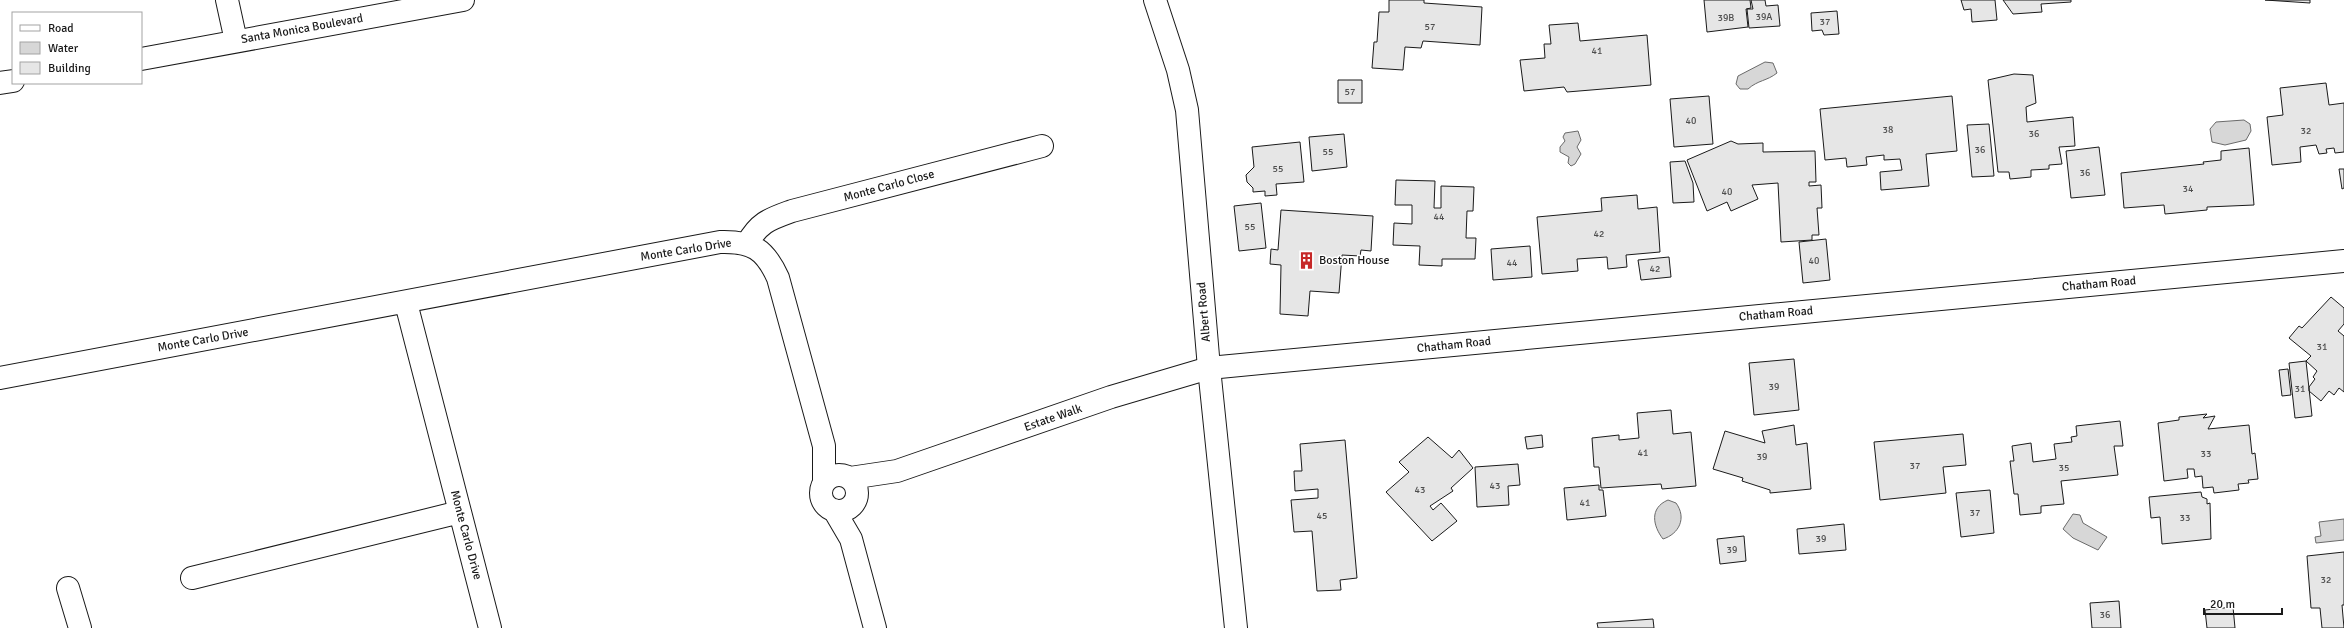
<svg xmlns="http://www.w3.org/2000/svg" width="2344" height="628" viewBox="0 0 2344 628" font-family="Signika,sans-serif">
<style>
.water{fill:#d7d7d7;stroke:#6a6a6a}
.building{fill:#e6e6e6;stroke:#1a1a1a}
.lines{fill:none;stroke-linecap:round;stroke-linejoin:round}
.street-casing{stroke:#1a1a1a;stroke-width:24}
.secondary-casing{stroke:#1a1a1a;stroke-width:24}
.street{stroke:#fff;stroke-width:22}
.secondary{stroke:#fff;stroke-width:22}
.labels{text-anchor:middle;dominant-baseline:central;stroke-width:3;stroke-linejoin:round;paint-order:stroke}
.number-label{font-size:10px;fill:#4d4d4d}
.street-label{font-size:12px;fill:#1a1a1a;stroke:#fff}
.poi-label{font-size:12px;fill:#1a1a1a;stroke:#fff;text-anchor:start}
</style>
<rect width="100%" height="100%" fill="#fff"/>
<!-- water -->
<path class="water" d="M 1765,62 L 1773,63 L 1777,73 C 1767,81 1758,80 1748,89 L 1740,89 L 1736,84 L 1738,76 Z
M 2244,120 L 2250,124 L 2251,131 L 2246,140 L 2225,145 L 2212,142 L 2210,129 L 2216,122 Z
M 1578,131 L 1581,140 L 1577,147 L 1581,154 L 1575,164 L 1571,166 L 1568,163 L 1569,157 L 1560,152 L 1560,147 L 1565,141 L 1563,137 L 1565,133 Z
M 1668,500 L 1676,503 C 1687,518 1679,534 1663,539 C 1653,526 1649,508 1668,500 Z
M 2073,514 L 2080,515 L 2083,523 L 2107,537 L 2098,550 L 2073,538 L 2063,529 Z
M 2344,519 L 2344,540 L 2316,543 L 2315,537 L 2321,536 L 2319,522 Z"/>
<!-- building -->
<path class="building" d="M 1389,0 L 1424,0 L 1424,3 L 1482,7 L 1480,45 L 1423,41 L 1421,48 L 1405,47 L 1403,70 L 1372,68 L 1374,42 L 1377,42 L 1379,12 L 1389,12 Z
M 1704,0 L 1750,0 L 1751,8 L 1746,9 L 1748,27 L 1707,32 Z
M 1751,0 L 1765,0 L 1766,6 L 1778,5 L 1780,26 L 1749,28 L 1747,9 L 1753,9 Z
M 1961,0 L 1995,0 L 1997,20 L 1972,22 L 1971,9 L 1964,10 Z
M 2003,0 L 2071,0 L 2071,2 L 2041,4 L 2042,12 L 2013,14 Z
M 2265,0 L 2310,0 L 2310,3 Z
M 1837,11 L 1839,34 L 1824,35 L 1822,30 L 1812,31 L 1811,13 Z
M 1578,23 L 1580,41 L 1647,35 L 1651,85 L 1567,92 L 1564,87 L 1524,91 L 1520,60 L 1545,58 L 1544,44 L 1551,44 L 1549,25 Z
M 2014,74 L 2033,75 L 2036,103 L 2026,107 L 2027,122 L 2073,117 L 2075,146 L 2059,147 L 2062,164 L 2049,165 L 2049,169 L 2031,170 L 2031,177 L 2010,179 L 2009,172 L 1998,172 L 1988,80 Z
M 1338,80 L 1362,80 L 1362,103 L 1338,103 Z
M 2326,83 L 2329,105 L 2344,103 L 2344,152 L 2335,153 L 2334,148 L 2326,149 L 2327,153 L 2319,154 L 2316,145 L 2300,147 L 2301,162 L 2272,165 L 2267,117 L 2283,115 L 2280,88 Z
M 1709,96 L 1713,144 L 1674,147 L 1670,99 Z
M 1952,96 L 1957,151 L 1926,154 L 1929,186 L 1881,190 L 1880,172 L 1902,170 L 1900,159 L 1884,160 L 1884,155 L 1866,157 L 1867,165 L 1847,167 L 1846,158 L 1825,160 L 1820,109 Z
M 1989,124 L 1994,176 L 1972,177 L 1967,125 Z
M 1344,134 L 1347,167 L 1312,171 L 1309,137 Z
M 1731,141 L 1738,144 L 1763,143 L 1763,152 L 1815,151 L 1816,182 L 1809,182 L 1809,186 L 1821,185 L 1822,208 L 1817,208 L 1819,235 L 1812,235 L 1812,240 L 1781,242 L 1778,183 L 1752,185 L 1758,199 L 1731,211 L 1727,202 L 1707,211 L 1687,160 Z
M 1300,142 L 1304,182 L 1276,184 L 1277,195 L 1265,196 L 1265,191 L 1253,192 L 1253,188 L 1247,182 L 1246,175 L 1254,167 L 1252,147 Z
M 2099,147 L 2105,195 L 2071,198 L 2066,151 Z
M 2249,148 L 2254,205 L 2207,207 L 2207,210 L 2165,214 L 2164,205 L 2124,208 L 2121,173 L 2204,164 L 2203,162 L 2221,160 L 2221,151 Z
M 1685,161 L 1693,183 L 1694,202 L 1673,203 L 1670,162 Z
M 2339,169 L 2344,169 L 2344,188 L 2342,189 Z
M 1396,180 L 1435,181 L 1434,208 L 1441,208 L 1441,186 L 1474,187 L 1473,211 L 1467,211 L 1466,238 L 1476,238 L 1475,259 L 1442,259 L 1442,266 L 1419,265 L 1420,246 L 1393,245 L 1394,223 L 1412,224 L 1412,205 L 1395,205 Z
M 1637,195 L 1638,209 L 1657,207 L 1660,252 L 1626,255 L 1627,267 L 1608,269 L 1607,257 L 1577,259 L 1578,271 L 1542,274 L 1537,217 L 1602,211 L 1601,198 Z
M 1261,203 L 1266,248 L 1239,251 L 1234,206 Z
M 1281,210 L 1373,216 L 1371,251 L 1361,250 L 1360,256 L 1342,255 L 1339,293 L 1310,291 L 1308,316 L 1280,314 L 1281,265 L 1270,264 L 1271,249 L 1278,250 Z
M 1826,239 L 1830,280 L 1803,283 L 1799,242 Z
M 1530,246 L 1532,277 L 1493,280 L 1491,249 Z
M 1669,257 L 1671,277 L 1641,280 L 1638,260 Z
M 2331,297 L 2344,308 L 2344,324 L 2338,331 L 2344,336 L 2344,392 L 2339,388 L 2334,395 L 2329,391 L 2321,401 L 2309,391 L 2309,387 L 2315,379 L 2313,377 L 2317,371 L 2306,361 L 2311,356 L 2289,338 L 2299,326 L 2302,328 Z
M 1794,359 L 1799,410 L 1754,415 L 1749,363 Z
M 2306,361 L 2312,416 L 2295,418 L 2289,363 Z
M 2288,369 L 2291,395 L 2282,396 L 2279,370 Z
M 1671,410 L 1673,434 L 1691,432 L 1696,486 L 1662,489 L 1661,484 L 1601,488 L 1599,467 L 1594,467 L 1592,438 L 1619,435 L 1619,440 L 1639,438 L 1637,413 Z
M 2207,414 L 2203,418 L 2215,416 L 2208,429 L 2249,425 L 2252,454 L 2255,453 L 2258,479 L 2248,480 L 2249,483 L 2238,484 L 2239,490 L 2214,493 L 2213,487 L 2203,488 L 2202,476 L 2195,477 L 2194,469 L 2187,469 L 2188,478 L 2164,481 L 2158,423 L 2179,420 L 2179,417 Z
M 2120,421 L 2123,446 L 2114,446 L 2118,475 L 2061,481 L 2064,504 L 2041,506 L 2041,513 L 2020,515 L 2018,494 L 2014,494 L 2010,461 L 2014,461 L 2012,446 L 2031,443 L 2033,462 L 2056,459 L 2054,444 L 2072,442 L 2071,437 L 2077,436 L 2076,426 Z
M 1794,425 L 1796,445 L 1807,443 L 1811,489 L 1770,493 L 1770,490 L 1742,481 L 1743,478 L 1713,469 L 1725,431 L 1765,443 L 1762,431 Z
M 1963,434 L 1966,465 L 1943,467 L 1946,493 L 1880,500 L 1874,442 Z
M 1542,435 L 1543,447 L 1527,449 L 1525,437 Z
M 1428,437 L 1452,458 L 1459,450 L 1473,468 L 1451,488 L 1453,491 L 1430,506 L 1433,510 L 1441,503 L 1457,521 L 1432,541 L 1386,492 L 1409,472 L 1399,462 Z
M 1345,440 L 1357,578 L 1340,580 L 1341,590 L 1317,591 L 1312,531 L 1294,532 L 1291,500 L 1318,498 L 1318,489 L 1295,491 L 1294,471 L 1302,471 L 1300,444 Z
M 1518,464 L 1520,485 L 1508,486 L 1509,505 L 1477,507 L 1475,467 Z
M 1599,485 L 1599,490 L 1603,490 L 1606,516 L 1567,520 L 1564,488 Z
M 1990,490 L 1994,533 L 1961,537 L 1956,493 Z
M 2201,492 L 2202,497 L 2207,499 L 2207,504 L 2210,503 L 2211,539 L 2162,544 L 2160,517 L 2151,518 L 2149,497 Z
M 1844,524 L 1846,550 L 1799,554 L 1797,529 Z
M 1744,536 L 1746,561 L 1720,564 L 1717,539 Z
M 2344,552 L 2344,605 L 2342,605 L 2344,628 L 2322,628 L 2320,608 L 2311,608 L 2307,556 Z
M 2119,601 L 2121,628 L 2092,628 L 2090,603 Z
M 2233,607 L 2235,628 L 2207,628 L 2205,610 Z
M 1653,619 L 1654,628 L 1598,628 L 1597,623 Z"/>
<g class="lines">
<defs>
<path id="street" d="M 227,0 L 236,41
M 141,59 L 463,0
M 0,83 L 13,81
M 747,244 C 759,222 770,219 792,211 L 1042,146
M 406,303 L 490,628
M 0,378 L 720,242 C 752,241 765,249 778,278 L 824,446 L 824,483
M821 493a18 18 0 1 1 36 0a18 18 0 1 1-36 0Z
M 850,478 L 897,471 L 1111,397 L 1209,368 L 2344,261
M 834,510 L 851,539 L 875,628
M 192,578 L 460,512
M 68,588 L 80,628"/>
<path id="secondary" d="M 1155,0 L 1178,70 L 1187,110 L 1209,368 L 1236,628"/>
</defs>
<!-- street casing -->
<use href="#street" class="street-casing"/>
<!-- secondary casing -->
<use href="#secondary" class="secondary-casing"/>
<!-- street -->
<use href="#street" class="street"/>
<!-- secondary -->
<use href="#secondary" class="secondary"/>
</g>
<!-- icons -->
<defs>
<symbol id="building-bare" viewBox="-9 -9 18 18"><path d="M-4-6H4V6H1V3H-1V6H-4ZM-2.5-4.3h1.7v1.8h-1.7ZM.8-4.3h1.7v1.8H.8ZM-2.5-1h1.7V.8h-1.7ZM.8-1h1.7V.8H.8Z" fill="#c62828" stroke="#fff" stroke-width="2.5" paint-order="stroke"/></symbol>
</defs>
<g fill-rule="evenodd">
<use href="#building-bare" x="1294" y="248" width="25" height="25"/>
</g>
<g class="labels">
<!-- number labels -->
<g class="number-label">
<text x="1764" y="17">39A</text>
<text x="1726" y="18">39B</text>
<text x="1825" y="22">37</text>
<text x="1430" y="27">57</text>
<text x="1597" y="51">41</text>
<text x="1350" y="92">57</text>
<text x="1691" y="121">40</text>
<text x="1888" y="130">38</text>
<text x="2306" y="131">32</text>
<text x="2034" y="134">36</text>
<text x="1980" y="150">36</text>
<text x="1328" y="152">55</text>
<text x="1278" y="169">55</text>
<text x="2085" y="173">36</text>
<text x="2188" y="189">34</text>
<text x="1727" y="192">40</text>
<text x="1439" y="217">44</text>
<text x="1250" y="227">55</text>
<text x="1599" y="234">42</text>
<text x="1814" y="261">40</text>
<text x="1512" y="263">44</text>
<text x="1655" y="269">42</text>
<text x="2322" y="347">31</text>
<text x="1774" y="387">39</text>
<text x="2300" y="389">31</text>
<text x="1643" y="453">41</text>
<text x="2206" y="454">33</text>
<text x="1762" y="457">39</text>
<text x="1915" y="466">37</text>
<text x="2064" y="468">35</text>
<text x="1495" y="486">43</text>
<text x="1420" y="490">43</text>
<text x="1585" y="503">41</text>
<text x="1975" y="513">37</text>
<text x="1322" y="516">45</text>
<text x="2185" y="518">33</text>
<text x="1821" y="539">39</text>
<text x="1732" y="550">39</text>
<text x="2326" y="580">32</text>
<text x="2105" y="615">36</text>
</g>
<!-- street labels -->
<g class="street-label">
<text transform="translate(302 29) rotate(-10)">Santa Monica Boulevard</text>
<text transform="translate(889 186) rotate(-15)">Monte Carlo Close</text>
<text transform="translate(686 250) rotate(-9)">Monte Carlo Drive</text>
<text transform="translate(2099 284) rotate(-5)">Chatham Road</text>
<text transform="translate(1204 312) rotate(-95)">Albert Road</text>
<text transform="translate(1776 314) rotate(-5)">Chatham Road</text>
<text transform="translate(203 340) rotate(-10)">Monte Carlo Drive</text>
<text transform="translate(1454 345) rotate(-6)">Chatham Road</text>
<text transform="translate(1053 418) rotate(-19)">Estate Walk</text>
<text transform="translate(466 535) rotate(75)">Monte Carlo Drive</text>
</g>
<!-- poi labels -->
<g class="poi-label">
<text x="1319" y="260">Boston House</text>
</g>
</g>
<!-- legend -->
<rect x="12" y="12" width="130" height="72" fill="#ffffff" stroke="#a3a3a3"/>
<rect x="20" y="25" width="20" height="6" fill="#ffffff" stroke="#a3a3a3"/>
<text x="48" y="32" font-size="12" fill="#1a1a1a">Road</text>
<rect x="20" y="42" width="20" height="12" fill="#d7d7d7" stroke="#a3a3a3"/>
<text x="48" y="52" font-size="12" fill="#1a1a1a">Water</text>
<rect x="20" y="62" width="20" height="12" fill="#e6e6e6" stroke="#a3a3a3"/>
<text x="48" y="72" font-size="12" fill="#1a1a1a">Building</text>
<!-- scale -->
<path d="M2204 608v6h78v-6" fill="none" stroke="#1a1a1a" stroke-width="2"/>
<text x="2210" y="608" font-size="12" fill="#1a1a1a" stroke="#ffffff" stroke-width="3" paint-order="stroke">20 m</text>
</svg>
